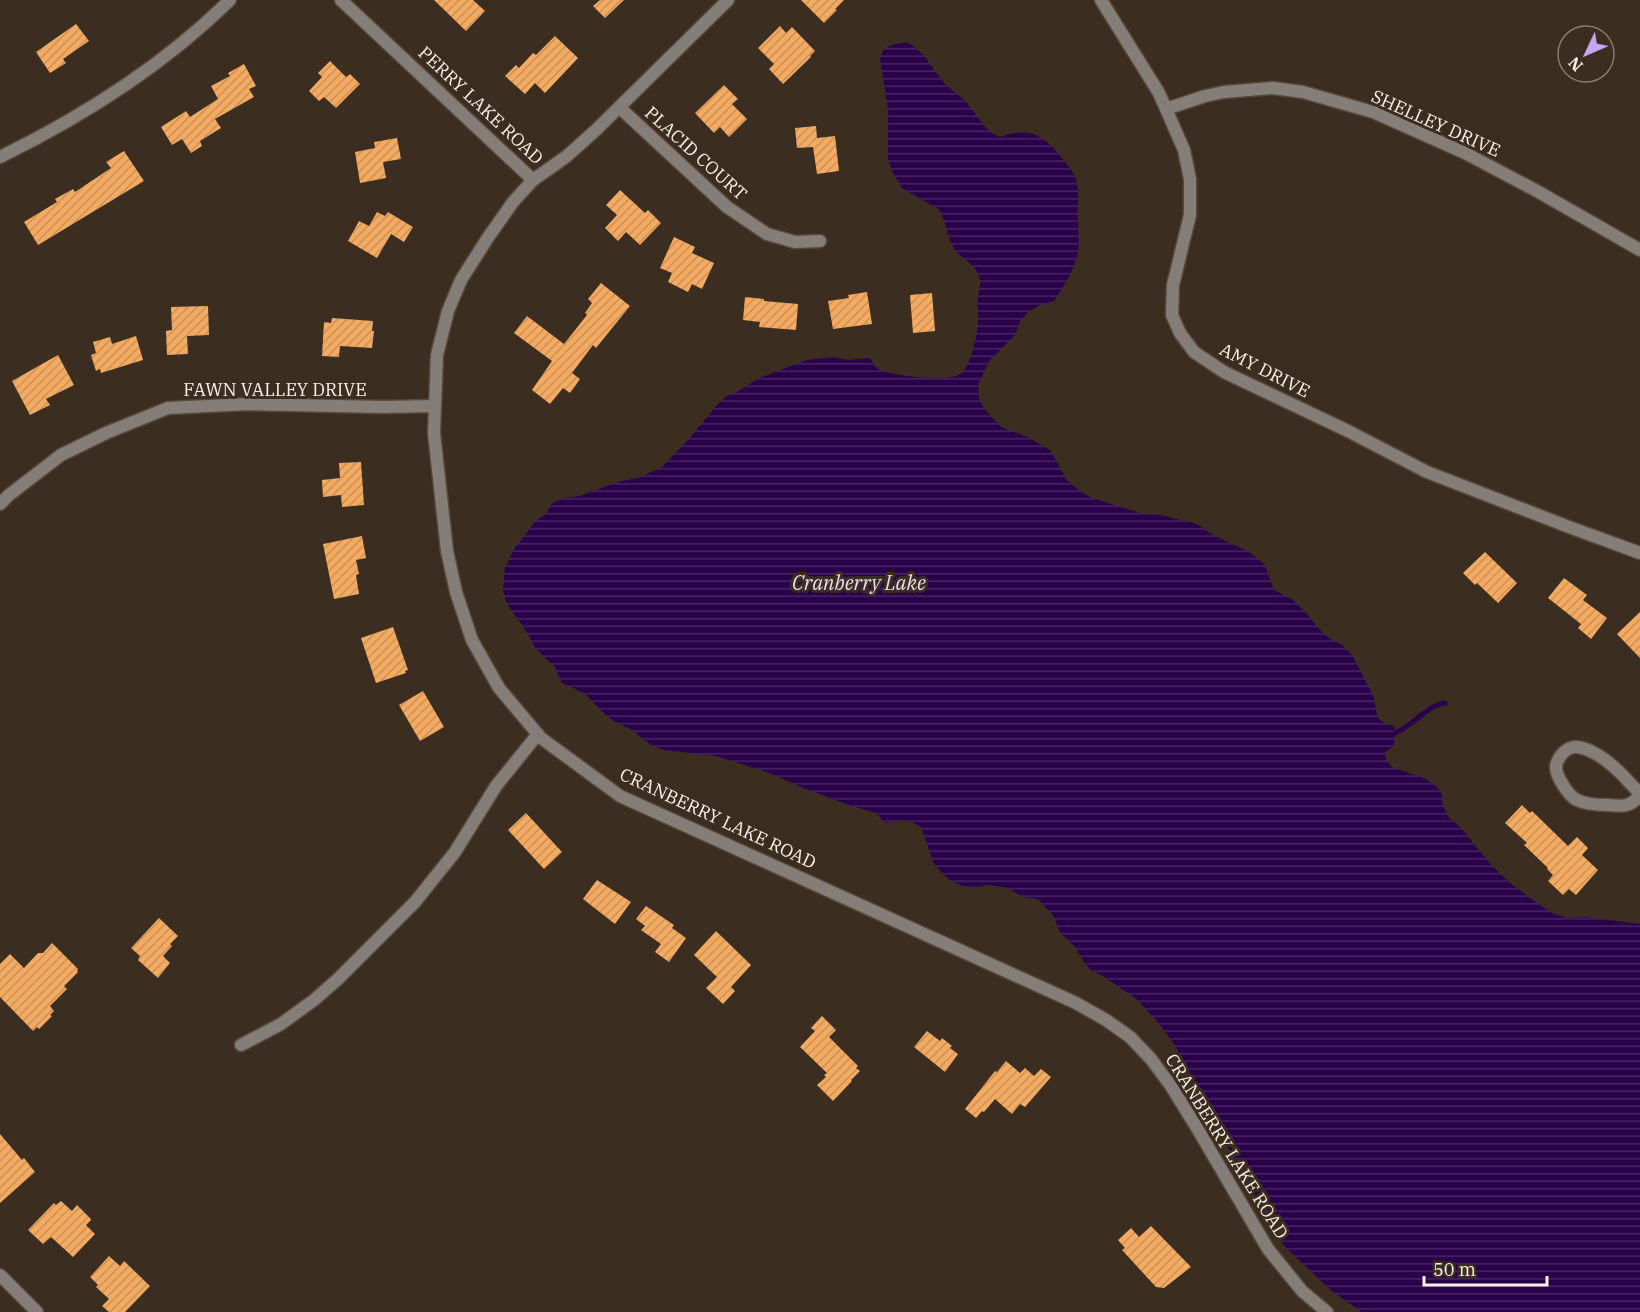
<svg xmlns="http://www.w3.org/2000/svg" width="1640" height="1312" viewBox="0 0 1640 1312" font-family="'IBM Plex Serif',serif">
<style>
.water{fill:url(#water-rules)}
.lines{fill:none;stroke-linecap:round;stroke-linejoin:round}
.stream{stroke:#29004a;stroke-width:5}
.building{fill:url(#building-hatch)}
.street-casing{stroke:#56483c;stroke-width:15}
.street{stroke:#857d77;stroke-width:12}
.labels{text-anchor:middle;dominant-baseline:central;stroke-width:6;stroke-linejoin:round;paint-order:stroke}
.street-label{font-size:18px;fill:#f9efe7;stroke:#3b2d20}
.water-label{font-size:20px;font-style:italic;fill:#e4dcf2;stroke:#3b2d20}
</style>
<defs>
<pattern id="water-rules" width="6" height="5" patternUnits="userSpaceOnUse" patternTransform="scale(1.5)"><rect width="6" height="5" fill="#29004a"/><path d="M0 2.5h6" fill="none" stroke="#492664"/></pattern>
<pattern id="building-hatch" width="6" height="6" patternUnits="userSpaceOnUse" patternTransform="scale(1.5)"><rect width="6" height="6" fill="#f4ab61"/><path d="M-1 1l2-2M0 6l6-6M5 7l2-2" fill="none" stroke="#ca925a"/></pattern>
</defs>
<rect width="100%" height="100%" fill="#3b2d20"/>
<!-- water -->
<path class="water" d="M 906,42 C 923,50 930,65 941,79 C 948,88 957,93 965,101 C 976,112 985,134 1001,137 C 1030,125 1045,137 1063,159 C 1068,166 1076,174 1077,183 C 1079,196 1077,211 1078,224 C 1078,233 1080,242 1078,251 C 1075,270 1064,286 1054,301 L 1040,305 L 1028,312 L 1020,321 L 1015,335 L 989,361 L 978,385 L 979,399 L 986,411 L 1001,427 L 1027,437 L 1050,450 L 1066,479 L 1081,492 L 1092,498 L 1140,513 L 1161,515 L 1193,523 L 1200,526 L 1213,535 L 1251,553 L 1265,565 L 1274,590 L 1293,600 L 1307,614 L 1319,629 L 1329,638 L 1342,645 L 1352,655 L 1374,697 L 1376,711 L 1379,719 L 1386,724 L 1394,726 L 1395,728 L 1394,746 L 1385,752 L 1386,759 L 1392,767 L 1426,779 L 1437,787 L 1441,792 L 1443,806 L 1449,818 L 1460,827 L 1491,865 L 1510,883 L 1541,906 L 1552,913 L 1566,918 L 1586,917 L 1640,924 L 1640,1312 L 1362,1312 L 1333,1292 L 1286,1248 L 1267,1221 L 1197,1089 L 1186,1065 L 1173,1042 L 1161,1026 L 1138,1000 L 1103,976 L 1091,970 L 1086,965 L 1075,947 L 1060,932 L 1053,915 L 1038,899 L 1023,897 L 1010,889 L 1003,887 L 989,885 L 976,887 L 963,886 L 948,879 L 934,864 L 921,827 C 902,816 903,823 885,823 L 876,813 L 852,806 L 803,788 L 770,773 L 716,756 L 664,750 L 651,745 L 631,729 L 619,724 L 607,716 L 584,693 L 562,683 L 558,675 L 555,667 L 536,649 L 523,626 L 507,604 L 503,591 L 505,568 L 514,549 L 535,522 L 547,513 L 551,504 L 564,498 L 580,496 L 618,482 L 638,478 L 662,467 L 690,438 L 717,405 L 727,396 L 739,391 L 759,378 L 807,360 L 833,357 L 848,360 L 870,358 C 872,361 874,366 878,369 C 889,376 953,383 962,373 C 971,364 978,334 978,321 C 979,313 977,306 978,298 C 978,292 981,286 980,280 C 978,265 962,260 954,248 C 947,236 946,223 940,210 L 902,188 L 892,171 L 888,159 L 888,109 L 880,58 L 884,49 L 892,45 Z"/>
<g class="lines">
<!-- stream -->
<path class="stream" d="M 1395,733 C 1412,727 1427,705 1445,703"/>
</g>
<!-- building -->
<path class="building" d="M 434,0 L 473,0 L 485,11 L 466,31 Z
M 600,0 L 624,0 L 605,18 L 593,6 Z
M 801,0 L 844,0 L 835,9 L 837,10 L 824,23 Z
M 76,24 L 89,41 L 63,59 L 66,63 L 50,73 L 36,52 Z
M 780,26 L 786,33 L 792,27 L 815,51 L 810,56 L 811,57 L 783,84 L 769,69 L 774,64 L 758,48 Z
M 555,36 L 578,58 L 545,93 L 535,83 L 525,94 L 505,76 L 516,65 L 519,68 L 533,53 L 536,55 Z
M 330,61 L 346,77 L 350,74 L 360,84 L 336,108 L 324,97 L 319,101 L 309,91 L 322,77 L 318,73 Z
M 244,64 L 256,86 L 249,89 L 254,97 L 215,119 L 221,128 L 200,141 L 202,146 L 191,153 L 182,139 L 172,145 L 161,127 L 186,111 L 190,117 L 218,99 L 211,86 L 230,76 L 228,73 Z
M 724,85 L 738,99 L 732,104 L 747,119 L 729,137 L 720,127 L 714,133 L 695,113 Z
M 816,126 L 817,138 L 835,136 L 839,171 L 817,174 L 813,147 L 797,148 L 795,128 Z
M 397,138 L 401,159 L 383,162 L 386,178 L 360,183 L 355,152 L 375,148 L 374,142 Z
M 124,151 L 144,181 L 38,245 L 24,222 L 57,202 L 55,199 L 73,189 L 75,192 L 111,168 L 106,162 Z
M 620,190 L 645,213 L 648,210 L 661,223 L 640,245 L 626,232 L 618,241 L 605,228 L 617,215 L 606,205 Z
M 377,212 L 385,216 L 388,212 L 413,227 L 404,242 L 391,234 L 377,258 L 348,241 L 359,221 L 369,226 Z
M 674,237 L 695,247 L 692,253 L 714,263 L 702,289 L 692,284 L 688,292 L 668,282 L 672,273 L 660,268 Z
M 601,283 L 630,306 L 596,348 L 593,345 L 572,373 L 580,379 L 570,393 L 563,388 L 550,404 L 532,390 L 552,361 L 514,333 L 527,316 L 564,344 L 587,315 L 585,313 L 592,303 L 588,299 Z
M 867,292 L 872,324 L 833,329 L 828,301 L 849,298 L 848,295 Z
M 932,293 L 935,331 L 913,333 L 910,295 Z
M 745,297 L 764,299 L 764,301 L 798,304 L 796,330 L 759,327 L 760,322 L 743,320 Z
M 208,306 L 209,335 L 187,336 L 188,354 L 167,355 L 166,331 L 172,330 L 171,307 Z
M 332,318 L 373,321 L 372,331 L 374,331 L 372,348 L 340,346 L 339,357 L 322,356 L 324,322 L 331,323 Z
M 136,336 L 143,360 L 101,373 L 100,369 L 96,371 L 91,355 L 96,353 L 93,342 L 110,337 L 112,344 Z
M 58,355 L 74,385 L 46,399 L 50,405 L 30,415 L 12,381 Z
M 361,462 L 364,505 L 342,507 L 341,495 L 323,497 L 322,480 L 340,478 L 339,463 Z
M 362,536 L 366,558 L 356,560 L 359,574 L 356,575 L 359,594 L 334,599 L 323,544 Z
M 1485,552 L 1517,583 L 1498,603 L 1477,583 L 1475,585 L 1463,573 Z
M 1564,578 L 1587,595 L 1583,600 L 1607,618 L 1591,639 L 1578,628 L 1581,624 L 1548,598 Z
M 1640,612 L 1640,658 L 1617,634 Z
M 393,627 L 408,670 L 405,671 L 406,673 L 376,683 L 361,638 Z
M 423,691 L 444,727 L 420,741 L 399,705 Z
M 1522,805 L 1530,813 L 1532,811 L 1568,846 L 1577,837 L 1588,848 L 1582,855 L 1598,870 L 1576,895 L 1569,889 L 1563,895 L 1548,881 L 1553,875 L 1547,869 L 1548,868 L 1524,845 L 1527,843 L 1505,823 Z
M 526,813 L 562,852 L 544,869 L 508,830 Z
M 597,880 L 631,902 L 615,924 L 583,899 Z
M 646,906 L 674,925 L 672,928 L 686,938 L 669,962 L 655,952 L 661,944 L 641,930 L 645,926 L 636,919 Z
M 159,918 L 178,936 L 170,944 L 172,946 L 163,956 L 170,963 L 158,978 L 138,960 L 140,956 L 131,948 Z
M 716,931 L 751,965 L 731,987 L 735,991 L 723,1004 L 706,988 L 717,977 L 694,955 Z
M 52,943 L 78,969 L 77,971 L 78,972 L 64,986 L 67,989 L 50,1006 L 54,1011 L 50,1015 L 52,1016 L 39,1029 L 37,1027 L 33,1031 L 0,997 L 0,964 L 10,954 L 24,968 L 38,953 L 43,953 Z
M 822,1016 L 836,1030 L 829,1037 L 858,1066 L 856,1068 L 860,1071 L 851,1080 L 852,1081 L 833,1101 L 817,1085 L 826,1077 L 824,1075 L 827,1073 L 800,1047 L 815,1031 L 811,1028 Z
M 927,1031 L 940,1041 L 942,1038 L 952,1046 L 950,1048 L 958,1054 L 945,1072 L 914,1047 Z
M 1006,1061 L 1020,1073 L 1025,1068 L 1034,1076 L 1041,1069 L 1051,1077 L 1025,1107 L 1020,1104 L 1012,1114 L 995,1099 L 984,1112 L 982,1111 L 976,1118 L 965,1109 L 995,1071 L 997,1072 Z
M 0,1134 L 22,1160 L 24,1158 L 35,1172 L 0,1203 Z
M 61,1201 L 72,1211 L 77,1205 L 90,1218 L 91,1220 L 86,1225 L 95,1234 L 73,1257 L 51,1237 L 43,1244 L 28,1230 L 54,1203 L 56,1205 Z
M 1151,1226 L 1191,1267 L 1164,1288 L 1156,1287 L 1122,1250 L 1125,1248 L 1118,1240 L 1131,1228 L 1139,1237 Z
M 109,1256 L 120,1266 L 124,1261 L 150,1286 L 125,1312 L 109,1312 L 102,1306 L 109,1299 L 96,1287 L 98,1285 L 90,1277 Z"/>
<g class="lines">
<defs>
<path id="street" d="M 341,0 L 533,180
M 728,0 L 597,129 L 567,156 L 533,180 L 513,202 L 487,239 L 461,280 L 448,311 L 437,355 L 434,433 L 447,551 L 456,592 L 472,640 L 499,688 L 541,738 L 620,796 L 1076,1003 L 1106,1020 L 1130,1037 L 1151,1059 L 1171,1086 L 1197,1128 L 1268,1249 L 1302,1291 L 1327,1312
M 1101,0 L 1159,93 L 1184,150 L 1190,179 L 1190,215 L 1173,285 L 1172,315 L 1180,333 L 1194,352 L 1224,372 L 1348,431 L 1427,472 L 1569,527 L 1640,553
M 619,107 L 727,207 L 767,234 L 795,242 L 820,241
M 1166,109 L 1205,96 L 1224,92 L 1273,88 L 1303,92 L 1373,112 L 1465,153 L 1537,191 L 1640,250
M 0,157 C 84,116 163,66 230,0
M 0,504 L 9,495 L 61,455 L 106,433 L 168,408 L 248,404 L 383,407 L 435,406
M 1640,794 C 1625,777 1601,750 1577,747 C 1567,746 1557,757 1556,767 C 1556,777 1568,794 1575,799 C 1584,804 1597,805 1607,805 C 1622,806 1630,808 1640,795
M 241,1045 L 281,1024 L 314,1000 L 338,979 L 415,902 L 455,852 L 496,786 L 538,734
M 0,1275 L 37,1312"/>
</defs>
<!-- street casing -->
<use href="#street" class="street-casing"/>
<!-- street -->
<use href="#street" class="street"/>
</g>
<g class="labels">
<!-- street labels -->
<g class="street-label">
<text transform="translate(481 105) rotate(43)">PERRY LAKE ROAD</text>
<text transform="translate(1436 123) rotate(24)">SHELLEY DRIVE</text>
<text transform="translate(696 153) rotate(42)">PLACID COURT</text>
<text transform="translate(1265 370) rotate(27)">AMY DRIVE</text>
<text x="275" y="389">FAWN VALLEY DRIVE</text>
<text transform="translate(718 818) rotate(25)">CRANBERRY LAKE ROAD</text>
<text transform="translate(1227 1146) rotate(58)">CRANBERRY LAKE ROAD</text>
</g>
<!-- water labels -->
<g class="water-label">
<text x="859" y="582">Cranberry Lake</text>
</g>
</g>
<!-- north arrow -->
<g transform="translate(1586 54) rotate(226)"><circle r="28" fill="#3b2d20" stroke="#877b70" stroke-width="1.5"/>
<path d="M0-4.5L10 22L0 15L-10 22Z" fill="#c5a7f1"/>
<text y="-9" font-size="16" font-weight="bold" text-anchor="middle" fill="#f9efe7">N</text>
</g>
<!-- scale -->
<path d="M1424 1276v9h123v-9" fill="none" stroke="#f9efe7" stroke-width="3"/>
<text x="1433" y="1276" font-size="18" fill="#f9efe7" stroke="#3b2d20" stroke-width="4.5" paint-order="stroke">50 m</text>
</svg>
